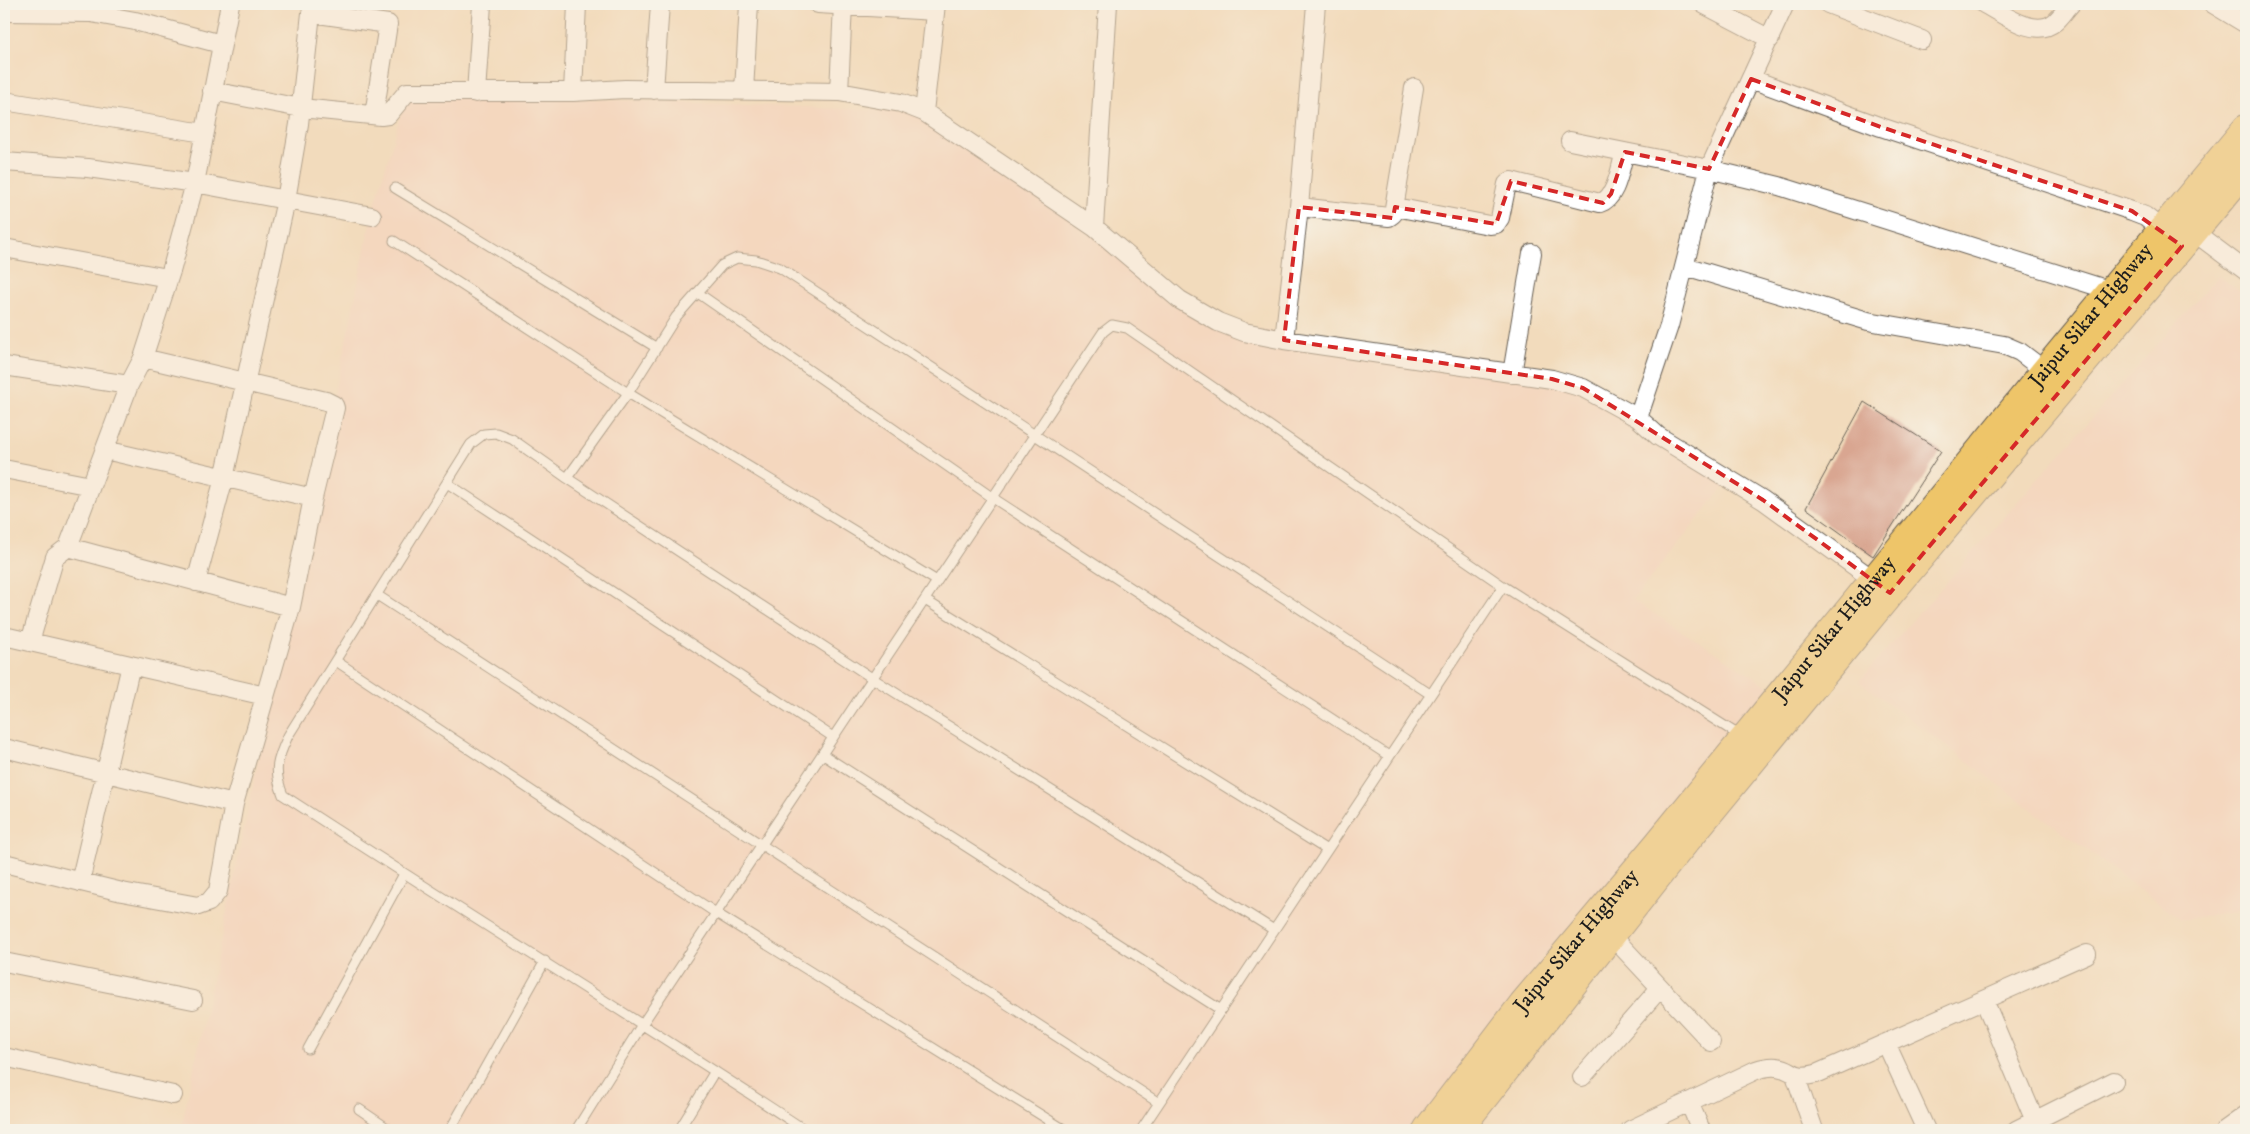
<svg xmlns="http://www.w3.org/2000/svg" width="2250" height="1134" viewBox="0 0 2250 1134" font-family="'IM FELL DW Pica',serif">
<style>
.built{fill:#f5d2c2}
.building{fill:#d9a691}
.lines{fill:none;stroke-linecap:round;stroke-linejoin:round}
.lane-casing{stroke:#675f54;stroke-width:11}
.street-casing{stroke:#675f54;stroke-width:20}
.primary-casing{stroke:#675f54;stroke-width:30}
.lane{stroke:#fff;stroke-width:9}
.street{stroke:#fff;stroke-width:18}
.primary{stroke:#eec569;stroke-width:28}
.marked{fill:none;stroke:#d62828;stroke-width:4;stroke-dasharray:10 6;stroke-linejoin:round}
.labels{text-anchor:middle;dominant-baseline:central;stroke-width:4.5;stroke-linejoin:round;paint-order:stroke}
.street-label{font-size:21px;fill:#1c1c1c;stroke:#f7f3e8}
</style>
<rect width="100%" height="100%" fill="#f7f3e8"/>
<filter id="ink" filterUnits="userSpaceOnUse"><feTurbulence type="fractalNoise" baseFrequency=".02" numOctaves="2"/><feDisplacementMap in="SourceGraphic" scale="10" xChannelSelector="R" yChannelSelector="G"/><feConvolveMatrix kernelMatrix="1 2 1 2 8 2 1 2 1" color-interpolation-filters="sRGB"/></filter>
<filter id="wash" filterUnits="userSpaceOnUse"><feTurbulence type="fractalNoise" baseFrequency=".0096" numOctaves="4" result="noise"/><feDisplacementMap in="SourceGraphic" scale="20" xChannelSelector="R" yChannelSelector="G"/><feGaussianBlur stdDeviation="1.12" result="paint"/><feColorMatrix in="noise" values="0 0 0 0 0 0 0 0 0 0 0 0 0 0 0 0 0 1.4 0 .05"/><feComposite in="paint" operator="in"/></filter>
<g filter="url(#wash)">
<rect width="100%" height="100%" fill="#f2dbbc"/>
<!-- built -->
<path class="built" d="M 407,92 L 924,112 L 1218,322 L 1583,388 L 1730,479 L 1633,600 L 1781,694 L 1453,1130 L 181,1130 L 372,216 Z
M 2218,276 L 2246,296 L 2246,909 L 2181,920 L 1859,681 Z"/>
<g id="blocks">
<!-- building -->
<path class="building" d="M 1864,402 L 1941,451 L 1873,556 L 1806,508 Z"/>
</g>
</g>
<g filter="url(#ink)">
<use href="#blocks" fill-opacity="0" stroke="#675f54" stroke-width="1"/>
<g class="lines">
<defs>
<path id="lane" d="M 395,188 L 657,348
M 394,241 L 628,393 L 937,581
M 698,293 L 993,498 L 1389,756
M 567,478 L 628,393 L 676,317 L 722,265 L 737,258 L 756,260 L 780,268 L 1430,694
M 447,483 L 833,737
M 377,595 L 1159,1103
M 925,600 L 1327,850
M 336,661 L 716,913 L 1065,1130
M 822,754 L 1221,1010
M 308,1049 L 404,874
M 359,1109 L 390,1130
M 450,1130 L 545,961
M 576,1130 L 643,1023 L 1103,332 L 1112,325 L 1127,328 L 1503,586 L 1742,737
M 679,1130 L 715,1071
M 805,1130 C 632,1016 456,908 283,795 C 273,770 277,760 288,736 L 471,444 L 484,434 L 496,433 L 512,439 L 567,478 L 872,678 L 1274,930
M 1141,1130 L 1503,586"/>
<path id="street" d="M 818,4 L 935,11
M 1703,4 L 1770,39
M 1828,4 L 1922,40
M 1984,4 C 2003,14 2035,39 2055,22 C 2061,17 2066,9 2071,4
M 2213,4 L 2246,24
M 4,12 L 91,13 L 135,21 L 221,44
M 1751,79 L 1881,127 L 2132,211 L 2145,216 L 2170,236
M 654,90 L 660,4
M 212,91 L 301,108 L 381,116 L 388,115 L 407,92 L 573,92 L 625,89 L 839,92 L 901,103 L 924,112 L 1094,227 L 1180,300 L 1218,322 L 1244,332 L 1284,340 L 1552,379 L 1583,388 L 1638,418 L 1658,436 L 1763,500 L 1882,586
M 744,91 L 749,4
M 573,92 L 577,4
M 839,92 L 843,4
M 476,93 L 482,4
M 4,101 L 204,133
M 924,112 L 936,4
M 1570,141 L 1709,169 L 1779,186 L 2112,291
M 4,162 L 88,168 L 195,183 L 372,216
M 1299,207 L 1389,217 L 1393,214 L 1414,88
M 1395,207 L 1489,225 L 1496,224 L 1500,218 L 1507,184 L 1511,181 L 1600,203 C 1617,198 1620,167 1625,152
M 2186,226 L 2246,271
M 1094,227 L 1108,4
M 4,248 L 168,278
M 1685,266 L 1868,321 L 2004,345 L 2020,352 L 2045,371
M 1284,340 L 1299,207 L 1316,4
M 4,366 L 129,385
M 1512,374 L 1532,253
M 1638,418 L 1669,326 L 1709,169 L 1785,4
M 105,450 L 313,498
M 4,469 L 91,486
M 68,547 L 291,607
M 196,582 L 224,478 L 286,200 L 299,124 L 311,13 L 388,24 L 374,115
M 4,636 L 265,696
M 30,642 L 55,557 L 68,547 L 129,385 L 143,358 L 172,268 L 195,183 L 230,4
M 4,748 L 234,804
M 4,863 L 122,892 L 198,906 L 209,902 L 218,891 L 234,804 L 291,607 L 313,498 L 335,408 L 334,405 L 326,401 L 143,358
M 80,882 L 131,665
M 1612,936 L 1711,1042
M 4,962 L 193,1000
M 1984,1000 L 2035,1121
M 1886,1043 L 1926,1130
M 4,1057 L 173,1095
M 1795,1075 L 1814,1130
M 1582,1077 L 1660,988
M 1689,1102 L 1701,1130
M 1630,1130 L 1756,1070 C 1762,1068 1770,1066 1777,1067 C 1795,1069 1791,1080 1816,1074 L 2087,954
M 2016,1130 L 2114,1081
M 2225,1130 L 2246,1115"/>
<g id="primary">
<path id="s1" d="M 1427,1130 L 1523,1004 L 1658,844 L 2045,371 L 2246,129"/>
<path d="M 1458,1130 L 1671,859 L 1890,593 L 2246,169"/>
</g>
</defs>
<!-- lane casing -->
<use href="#lane" class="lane-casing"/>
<!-- street casing -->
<use href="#street" class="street-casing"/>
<!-- primary casing -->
<use href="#primary" class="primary-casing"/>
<!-- lane -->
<use href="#lane" class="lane"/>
<!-- street -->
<use href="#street" class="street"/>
<!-- primary -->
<use href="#primary" class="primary"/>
</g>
</g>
<!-- marked area -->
<path d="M0 0H2250V1134H0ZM 1751,79 L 1881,127 L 2132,211 L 2182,246 L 1890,593 L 1763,500 L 1583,388 L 1552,379 L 1284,340 L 1299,207 L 1393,218 L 1395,207 L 1496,224 L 1511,181 L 1603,203 L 1611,194 L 1625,152 L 1709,169 Z" fill="#f2dbbc" fill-opacity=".55" fill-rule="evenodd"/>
<path class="marked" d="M 1751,79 L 1881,127 L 2132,211 L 2182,246 L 1890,593 L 1763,500 L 1583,388 L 1552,379 L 1284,340 L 1299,207 L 1393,218 L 1395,207 L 1496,224 L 1511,181 L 1603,203 L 1611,194 L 1625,152 L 1709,169 Z"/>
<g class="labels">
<!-- street labels -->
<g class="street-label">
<text stroke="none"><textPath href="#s1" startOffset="1051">Jaipur Sikar Highway</textPath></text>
<text stroke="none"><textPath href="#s1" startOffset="646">Jaipur Sikar Highway</textPath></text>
<text stroke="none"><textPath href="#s1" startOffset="241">Jaipur Sikar Highway</textPath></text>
</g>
</g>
<!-- margin -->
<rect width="2250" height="1134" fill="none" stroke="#f7f3e8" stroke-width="20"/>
</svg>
